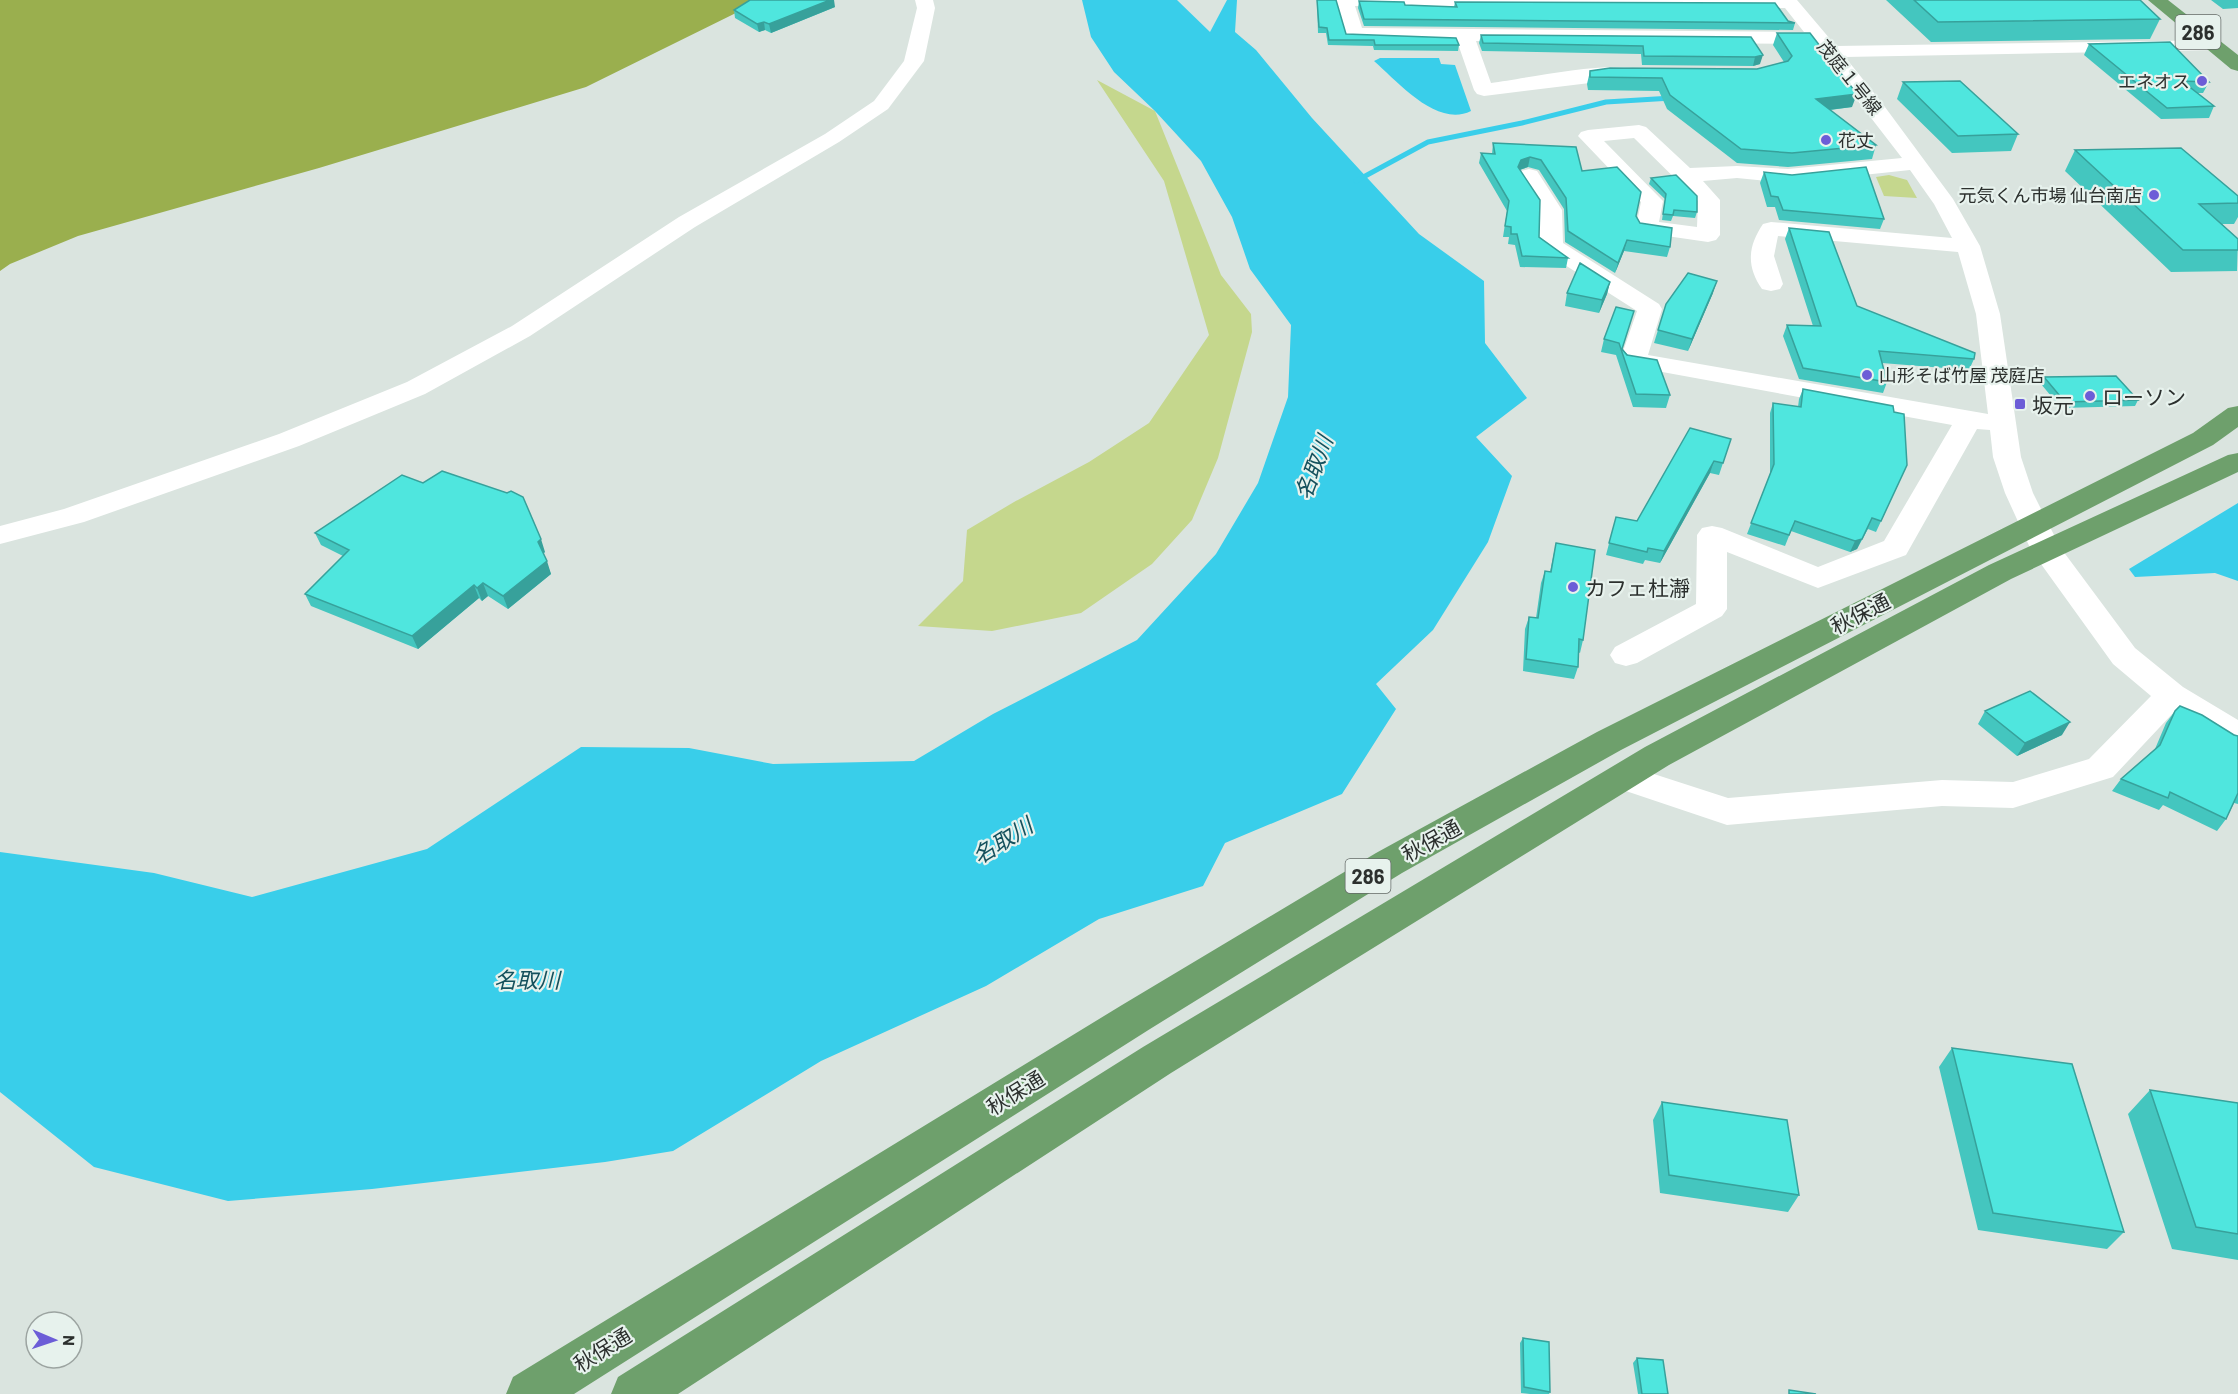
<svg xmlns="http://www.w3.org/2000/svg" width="2238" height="1394" viewBox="0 0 2238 1394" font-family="Barlow,'Noto Sans JP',sans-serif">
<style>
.green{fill:#c5d78d}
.forest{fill:#9aaf4e}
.water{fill:#39ceea}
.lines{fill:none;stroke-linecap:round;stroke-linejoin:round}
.stream{stroke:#39ceea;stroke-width:5}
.minor{fill:#fff;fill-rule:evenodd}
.highway{fill:#6ea06c;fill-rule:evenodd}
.wall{fill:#44c6bf}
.shaded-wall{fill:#37a19b}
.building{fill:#4fe6de;stroke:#37a19b;stroke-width:1.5}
.poi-dot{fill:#6c5dd7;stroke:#e7f2ed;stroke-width:2}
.labels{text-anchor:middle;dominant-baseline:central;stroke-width:4.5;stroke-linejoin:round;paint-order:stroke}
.far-street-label{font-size:18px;fill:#2c302e;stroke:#e7f2ed}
.far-poi-label{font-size:18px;fill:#2c302e;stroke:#e7f2ed;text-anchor:end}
.shield{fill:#e7f2ed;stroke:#646a67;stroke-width:1.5}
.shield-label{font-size:20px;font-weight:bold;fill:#2c302e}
.poi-label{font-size:21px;fill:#2c302e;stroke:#e7f2ed;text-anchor:start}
.street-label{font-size:21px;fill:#2c302e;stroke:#e7f2ed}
.water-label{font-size:22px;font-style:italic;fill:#15515d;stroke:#e7f2ed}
</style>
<rect width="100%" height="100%" fill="#dae4df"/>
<!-- green -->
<path class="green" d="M 1097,80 L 1155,111 L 1221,275 L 1251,314 L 1252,332 L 1218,458 L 1192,520 L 1152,564 L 1081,613 L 992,631 L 918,626 L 963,581 L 967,530 L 1014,502 L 1089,462 L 1149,423 L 1209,335 L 1164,181 Z
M 1889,175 L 1907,180 L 1917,198 L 1884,196 L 1876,177 Z"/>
<!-- forest -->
<path class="forest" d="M 0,0 L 755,0 L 744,9 L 586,87 L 319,168 L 78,236 L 10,264 L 0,271 Z"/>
<!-- water -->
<path class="water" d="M 1082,0 L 1177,0 L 1210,32 L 1227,0 L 1237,0 L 1235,32 L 1256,50 L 1312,118 L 1419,234 L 1484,281 L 1485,343 L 1527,398 L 1476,437 L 1512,476 L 1488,542 L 1433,630 L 1376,684 L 1396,709 L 1342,794 L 1225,843 L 1203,886 L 1099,919 L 986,986 L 821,1061 L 673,1151 L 605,1162 L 372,1189 L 228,1201 L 94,1167 L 0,1092 L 0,852 L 154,873 L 252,897 L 427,849 L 581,747 L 689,748 L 773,764 L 914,761 L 993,714 L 1137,640 L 1216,554 L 1258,483 L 1288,397 L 1291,325 L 1250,269 L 1232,217 L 1201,161 L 1155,111 L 1114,72 L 1091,37 Z
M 1380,58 L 1439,58 L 1441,64 L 1455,65 L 1471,111 C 1437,128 1398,82 1374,61 Z
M 2238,503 L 2238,581 L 2215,573 L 2135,577 L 2129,569 Z"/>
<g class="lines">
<!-- stream -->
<path class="stream" d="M 1356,181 L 1428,142 L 1522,123 L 1606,102 L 1672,98"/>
<!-- minor -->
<path class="minor" d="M 915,0 L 933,0 L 935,8 L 924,61 L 888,109 L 839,142 L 695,227 L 530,336 L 425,394 L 299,446 L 84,522 L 0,544 L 0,526 L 64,509 L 279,434 L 407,382 L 512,326 L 679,217 L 825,134 L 874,101 L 904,61 L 917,8 Z
M 1335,0 L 1797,0 L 1836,46 L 2220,40 L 2222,44 L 2220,48 L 2213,50 L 1845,57 L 1882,103 L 1953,199 L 1980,246 L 2000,314 L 2021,457 L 2033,493 L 2060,547 L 2135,648 L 2183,687 L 2238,720 L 2238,748 L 2226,745 L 2174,712 L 2113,777 L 2013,808 L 1942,806 L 1727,825 L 1611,786 L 1606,777 L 1611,768 L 1623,764 L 1728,798 L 1942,780 L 2013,782 L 2089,759 L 2151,696 L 2113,664 L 2031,550 L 2005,493 L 1993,457 L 1990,430 L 1977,429 L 1906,555 L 1818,588 L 1727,552 L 1727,609 L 1722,616 L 1637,663 L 1626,666 L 1615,663 L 1610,655 L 1615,647 L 1696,604 L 1697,535 L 1702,528 L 1712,526 L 1722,528 L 1818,567 L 1884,541 L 1952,425 L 1624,365 L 1620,360 L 1637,311 L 1543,251 L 1539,246 L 1540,210 L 1518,176 L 1521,171 L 1529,169 L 1537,171 L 1562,210 L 1563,243 L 1659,304 L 1662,309 L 1648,355 L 1988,414 L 1976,314 L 1958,252 L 1778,236 L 1774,256 L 1783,284 L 1780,289 L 1771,291 L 1762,289 C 1746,266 1748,246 1763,224 L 1771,222 L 1952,238 L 1934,204 L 1910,170 L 1788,183 L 1737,178 L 1703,181 L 1720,200 L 1720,235 L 1716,240 L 1708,242 L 1639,232 L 1636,227 L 1641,202 L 1578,136 L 1581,132 L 1588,130 L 1639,125 L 1646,127 L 1690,168 L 1737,166 L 1788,169 L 1902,158 L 1814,44 L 1476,41 L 1491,83 C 1527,78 1607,61 1639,69 L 1642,73 L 1639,77 L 1484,96 L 1477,94 L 1474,90 L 1457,41 L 1347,38 ZM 1355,6 L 1785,8 L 1804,32 L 1362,28 ZM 1634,138 L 1698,201 L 1697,227 L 1659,222 L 1663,201 L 1604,141 Z"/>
<!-- highway -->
<path class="highway" d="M 2148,0 L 2168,0 L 2238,55 L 2238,71 L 2231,69 Z
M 2238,406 L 2238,427 L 2213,445 L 1621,750 L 1402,873 L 1150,1029 L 574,1394 L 506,1394 L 513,1377 L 1122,1005 L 1376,853 L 1597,732 L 2193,433 L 2228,408 Z
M 2238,453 L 2238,472 L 2011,579 L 1669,765 L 1171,1073 L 678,1394 L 611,1394 L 618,1377 L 1143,1047 L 1645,747 L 1989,565 L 2228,455 Z"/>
</g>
<!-- wall -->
<path class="wall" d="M 1317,0 L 1336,0 L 1346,34 L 1459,45 L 1458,51 L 1374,50 L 1373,46 L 1328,45 L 1326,33 L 1318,33 Z
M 1886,0 L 2140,0 L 2160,19 L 2150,39 L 1931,42 Z
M 2211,0 L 2238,0 L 2238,8 L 2223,9 Z
M 1359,1 L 1405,5 L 1454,7 L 1455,2 L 1788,21 L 1795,23 L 1793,30 L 1364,26 L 1358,8 Z
M 835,7 L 771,33 L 765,30 L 759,32 L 735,18 L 734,10 Z
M 1777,33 L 1852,107 L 1830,110 L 1876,145 L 1872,159 L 1788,167 L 1737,163 L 1667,109 L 1659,91 L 1588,90 L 1587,84 L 1590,71 L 1757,69 L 1784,62 L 1773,45 Z
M 1481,35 L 1751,37 L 1760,64 L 1753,66 L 1642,65 L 1641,54 L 1482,51 L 1479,43 Z
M 2089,44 L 2209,82 L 2203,93 L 2197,93 L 2214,106 L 2209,118 L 2161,119 L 2084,55 Z
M 1903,82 L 2018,134 L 2011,151 L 1952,153 L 1897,99 Z
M 1493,143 L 1582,171 L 1636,216 L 1640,223 L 1670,247 L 1667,257 L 1624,251 L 1615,273 L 1565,242 L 1564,209 L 1539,170 L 1528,167 L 1520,170 L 1539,237 L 1568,258 L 1566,268 L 1520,267 L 1515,245 L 1508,244 L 1509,237 L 1503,237 L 1507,211 L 1479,163 L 1481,153 L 1492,154 Z
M 2075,150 L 2238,196 L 2238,217 L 2234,224 L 2222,224 L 2238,239 L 2237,271 L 2171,272 L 2065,171 Z
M 1764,172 L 1884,219 L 1880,229 L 1779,220 L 1775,207 L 1767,207 L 1760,183 Z
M 1651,178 L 1697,212 L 1695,218 L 1673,216 L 1671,221 L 1662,220 L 1665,199 L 1649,184 Z
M 1789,228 L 1857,306 L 1974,359 L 1969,370 L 1882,363 L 1887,382 L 1883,393 L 1799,379 L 1783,336 L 1787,325 L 1813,326 L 1785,239 Z
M 1610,282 L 1607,294 L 1599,313 L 1565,306 L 1567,293 Z
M 1713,293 L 1688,351 L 1654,343 L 1666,304 Z
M 1630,323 L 1622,349 L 1670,395 L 1666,408 L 1633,407 L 1616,355 L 1601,352 L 1604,339 Z
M 2044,377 L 2138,400 L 2135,406 L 2061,408 L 2041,384 Z
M 1803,389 L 1907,465 L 1876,532 L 1868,529 L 1857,549 L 1850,552 L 1791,531 L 1785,546 L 1747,534 L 1770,474 L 1770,413 L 1773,403 L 1798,407 L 1799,399 Z
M 1731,439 L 1719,475 L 1710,473 L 1660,563 L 1645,560 L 1643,564 L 1606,555 L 1616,517 L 1637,521 Z
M 423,483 L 545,552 L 543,554 L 551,574 L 508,609 L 488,596 L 482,601 L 479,598 L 418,649 L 311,606 L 305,594 L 343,556 L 321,545 L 315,533 Z
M 1556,543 L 1583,640 L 1580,653 L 1578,652 L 1578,667 L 1574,679 L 1523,671 L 1525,629 L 1529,617 L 1536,618 L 1541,583 L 1545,571 L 1550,572 Z
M 1985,711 L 2062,735 L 2017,756 L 1978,724 Z
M 2175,711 L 2238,736 L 2238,804 L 2234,803 L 2226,819 L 2217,831 L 2163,805 L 2159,810 L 2112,791 L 2121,779 L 2155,749 L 2166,723 Z
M 1952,1048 L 2124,1232 L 2107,1249 L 1978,1230 L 1939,1067 Z
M 2150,1090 L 2238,1103 L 2238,1260 L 2172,1249 L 2128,1114 Z
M 1662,1102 L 1799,1195 L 1788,1212 L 1660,1193 L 1653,1120 Z
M 1523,1338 L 1550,1392 L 1549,1394 L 1530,1394 L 1521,1393 L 1520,1343 Z
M 1637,1358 L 1668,1394 L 1638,1394 L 1633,1363 Z"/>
<!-- shaded-wall -->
<path class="shaded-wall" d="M 830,0 L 834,0 L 835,7 L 771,33 L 769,24 Z
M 764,22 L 765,30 L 759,32 L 757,24 Z
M 1763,55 L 1760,64 L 1753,66 L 1755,57 Z
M 1857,94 L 1852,107 L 1812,112 L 1816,99 Z
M 1530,157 L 1528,167 L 1519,170 L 1518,167 L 1521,160 Z
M 1627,240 L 1624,251 L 1615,273 L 1618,263 Z
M 1717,281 L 1713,293 L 1688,351 L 1692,339 Z
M 1610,282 L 1607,294 L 1599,313 L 1602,300 Z
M 1714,461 L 1710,473 L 1660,563 L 1664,551 Z
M 1872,518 L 1857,549 L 1850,552 L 1855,541 Z
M 541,539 L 545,552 L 542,554 L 538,542 Z
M 547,561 L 551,574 L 508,609 L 503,596 Z
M 483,583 L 488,596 L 482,601 L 477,588 Z
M 474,585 L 479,598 L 418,649 L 412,636 Z
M 2070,722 L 2062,735 L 2017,756 L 2025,743 Z"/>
<!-- building -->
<path class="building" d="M 750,0 L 830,0 L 769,24 L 764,22 L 757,24 L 734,10 Z
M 1317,0 L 1336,0 L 1346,34 L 1456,38 L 1459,45 L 1375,45 L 1374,40 L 1329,40 L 1327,28 L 1319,27 Z
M 1914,0 L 2140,0 L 2160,19 L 1938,22 Z
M 1359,1 L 1404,2 L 1405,5 L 1457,7 L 1455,2 L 1775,3 L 1788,21 L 1795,23 L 1364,19 Z
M 1777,33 L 1810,33 L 1857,94 L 1816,99 L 1876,145 L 1792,153 L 1741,149 L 1670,95 L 1662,78 L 1590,77 L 1590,71 L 1610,68 L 1757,69 L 1788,61 L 1792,56 Z
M 1481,35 L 1751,37 L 1763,55 L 1755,57 L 1644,56 L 1643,46 L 1483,43 Z
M 2170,42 L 2209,82 L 2182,81 L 2214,106 L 2167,108 L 2089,44 Z
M 1960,81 L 2018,134 L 1958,136 L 1903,82 Z
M 1493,143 L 1576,147 L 1582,171 L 1617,167 L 1641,192 L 1636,216 L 1640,223 L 1672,228 L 1670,247 L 1627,240 L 1618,263 L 1568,231 L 1566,198 L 1541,160 L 1530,157 L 1521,160 L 1518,167 L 1540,200 L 1539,237 L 1568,258 L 1522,256 L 1517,234 L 1511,234 L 1511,227 L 1505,226 L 1509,201 L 1481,153 L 1495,154 Z
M 2181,148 L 2238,196 L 2238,203 L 2199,204 L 2238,239 L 2238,250 L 2183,250 L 2075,150 Z
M 1866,167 L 1884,219 L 1783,210 L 1778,197 L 1771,196 L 1764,172 L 1792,175 Z
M 1676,175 L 1697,196 L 1697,212 L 1674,210 L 1673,215 L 1663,214 L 1666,194 L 1651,178 Z
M 1789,228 L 1829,232 L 1857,306 L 1975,353 L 1974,359 L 1879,351 L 1887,382 L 1803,368 L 1787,325 L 1821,326 Z
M 1580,263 L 1610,282 L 1602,300 L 1567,293 Z
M 1688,273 L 1717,281 L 1692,339 L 1658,330 L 1666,304 Z
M 1616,307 L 1634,311 L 1622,349 L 1627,355 L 1657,360 L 1670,395 L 1636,394 L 1619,343 L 1604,339 Z
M 2116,376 L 2138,400 L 2065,402 L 2044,377 Z
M 1803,389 L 1893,406 L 1894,412 L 1904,414 L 1907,465 L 1881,521 L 1872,518 L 1862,539 L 1855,541 L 1795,521 L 1789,535 L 1751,523 L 1774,464 L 1773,403 L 1801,407 Z
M 1690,428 L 1731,439 L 1723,463 L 1714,461 L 1664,551 L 1648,548 L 1647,552 L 1609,543 L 1616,517 L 1637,521 Z
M 442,471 L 507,493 L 511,491 L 523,497 L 541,539 L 538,542 L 547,561 L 503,596 L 483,583 L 477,588 L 474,585 L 412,636 L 305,594 L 349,550 L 315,533 L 402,475 L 423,483 Z
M 1556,543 L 1595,550 L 1583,640 L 1579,639 L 1578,667 L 1526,659 L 1529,617 L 1538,618 L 1545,571 L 1551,572 Z
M 2030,691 L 2070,722 L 2025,743 L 1985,711 Z
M 2180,706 L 2202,715 L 2234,735 L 2238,736 L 2238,793 L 2226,819 L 2170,792 L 2168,798 L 2121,779 L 2160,745 L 2175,711 Z
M 1952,1048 L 2072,1064 L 2124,1232 L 1993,1213 Z
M 2150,1090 L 2238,1103 L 2238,1234 L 2196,1227 Z
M 1662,1102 L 1787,1120 L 1799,1195 L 1669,1175 Z
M 1523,1338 L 1549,1342 L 1550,1392 L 1524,1387 Z
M 1637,1358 L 1663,1360 L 1668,1394 L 1642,1394 Z
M 1789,1390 L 1816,1394 L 1789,1394 Z"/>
<!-- markers -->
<g class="poi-dot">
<circle cx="2202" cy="81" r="6"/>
<circle cx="1826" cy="140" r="6"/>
<circle cx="2154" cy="195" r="6"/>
<circle cx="1867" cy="375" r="6"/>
<circle cx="2090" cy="396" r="6"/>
<rect x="2014" y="398" width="12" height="12" rx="3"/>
<circle cx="1573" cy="587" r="6"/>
</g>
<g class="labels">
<!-- far-street labels -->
<g class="far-street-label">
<text transform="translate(1850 77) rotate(51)">茂庭１号線</text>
</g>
<!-- far-poi labels -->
<g class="far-poi-label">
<text x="2190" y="81">エネオス</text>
<text x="1838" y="140" text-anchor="start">花丈</text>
<text x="2142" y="195">元気くん市場 仙台南店</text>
<text x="1879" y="375" text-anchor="start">山形そば竹屋 茂庭店</text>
</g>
<!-- shield labels -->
<g class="shield">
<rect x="2175.5" y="15" width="45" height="34" rx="4.5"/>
<rect x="1345.5" y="859" width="45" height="34" rx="4.5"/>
</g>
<g class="shield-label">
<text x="2198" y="32">286</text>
<text x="1368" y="876">286</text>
</g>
<!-- poi labels -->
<g class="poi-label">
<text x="2102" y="396">ローソン</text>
<text x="2032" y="404">坂元</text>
<text x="1585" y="587">カフェ杜瀞</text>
</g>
<!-- street labels -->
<g class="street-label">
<text transform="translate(1860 613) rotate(-27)">秋保通</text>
<text transform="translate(1431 840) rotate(-29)">秋保通</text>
<text transform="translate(1015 1092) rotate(-32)">秋保通</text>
<text transform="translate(602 1349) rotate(-32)">秋保通</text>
</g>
<!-- water labels -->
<g class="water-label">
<text transform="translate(1313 467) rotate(-69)">名取川</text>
<text transform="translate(1002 840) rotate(-32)">名取川</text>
<text x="527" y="979">名取川</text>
</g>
</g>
<!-- north arrow -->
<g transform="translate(54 1340) rotate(92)"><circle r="28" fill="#e7f2ed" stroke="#9ca4a1" stroke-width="1.5"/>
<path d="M0-4.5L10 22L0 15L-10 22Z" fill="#6c5dd7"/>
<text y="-9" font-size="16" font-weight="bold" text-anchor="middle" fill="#2c302e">N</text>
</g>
</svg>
